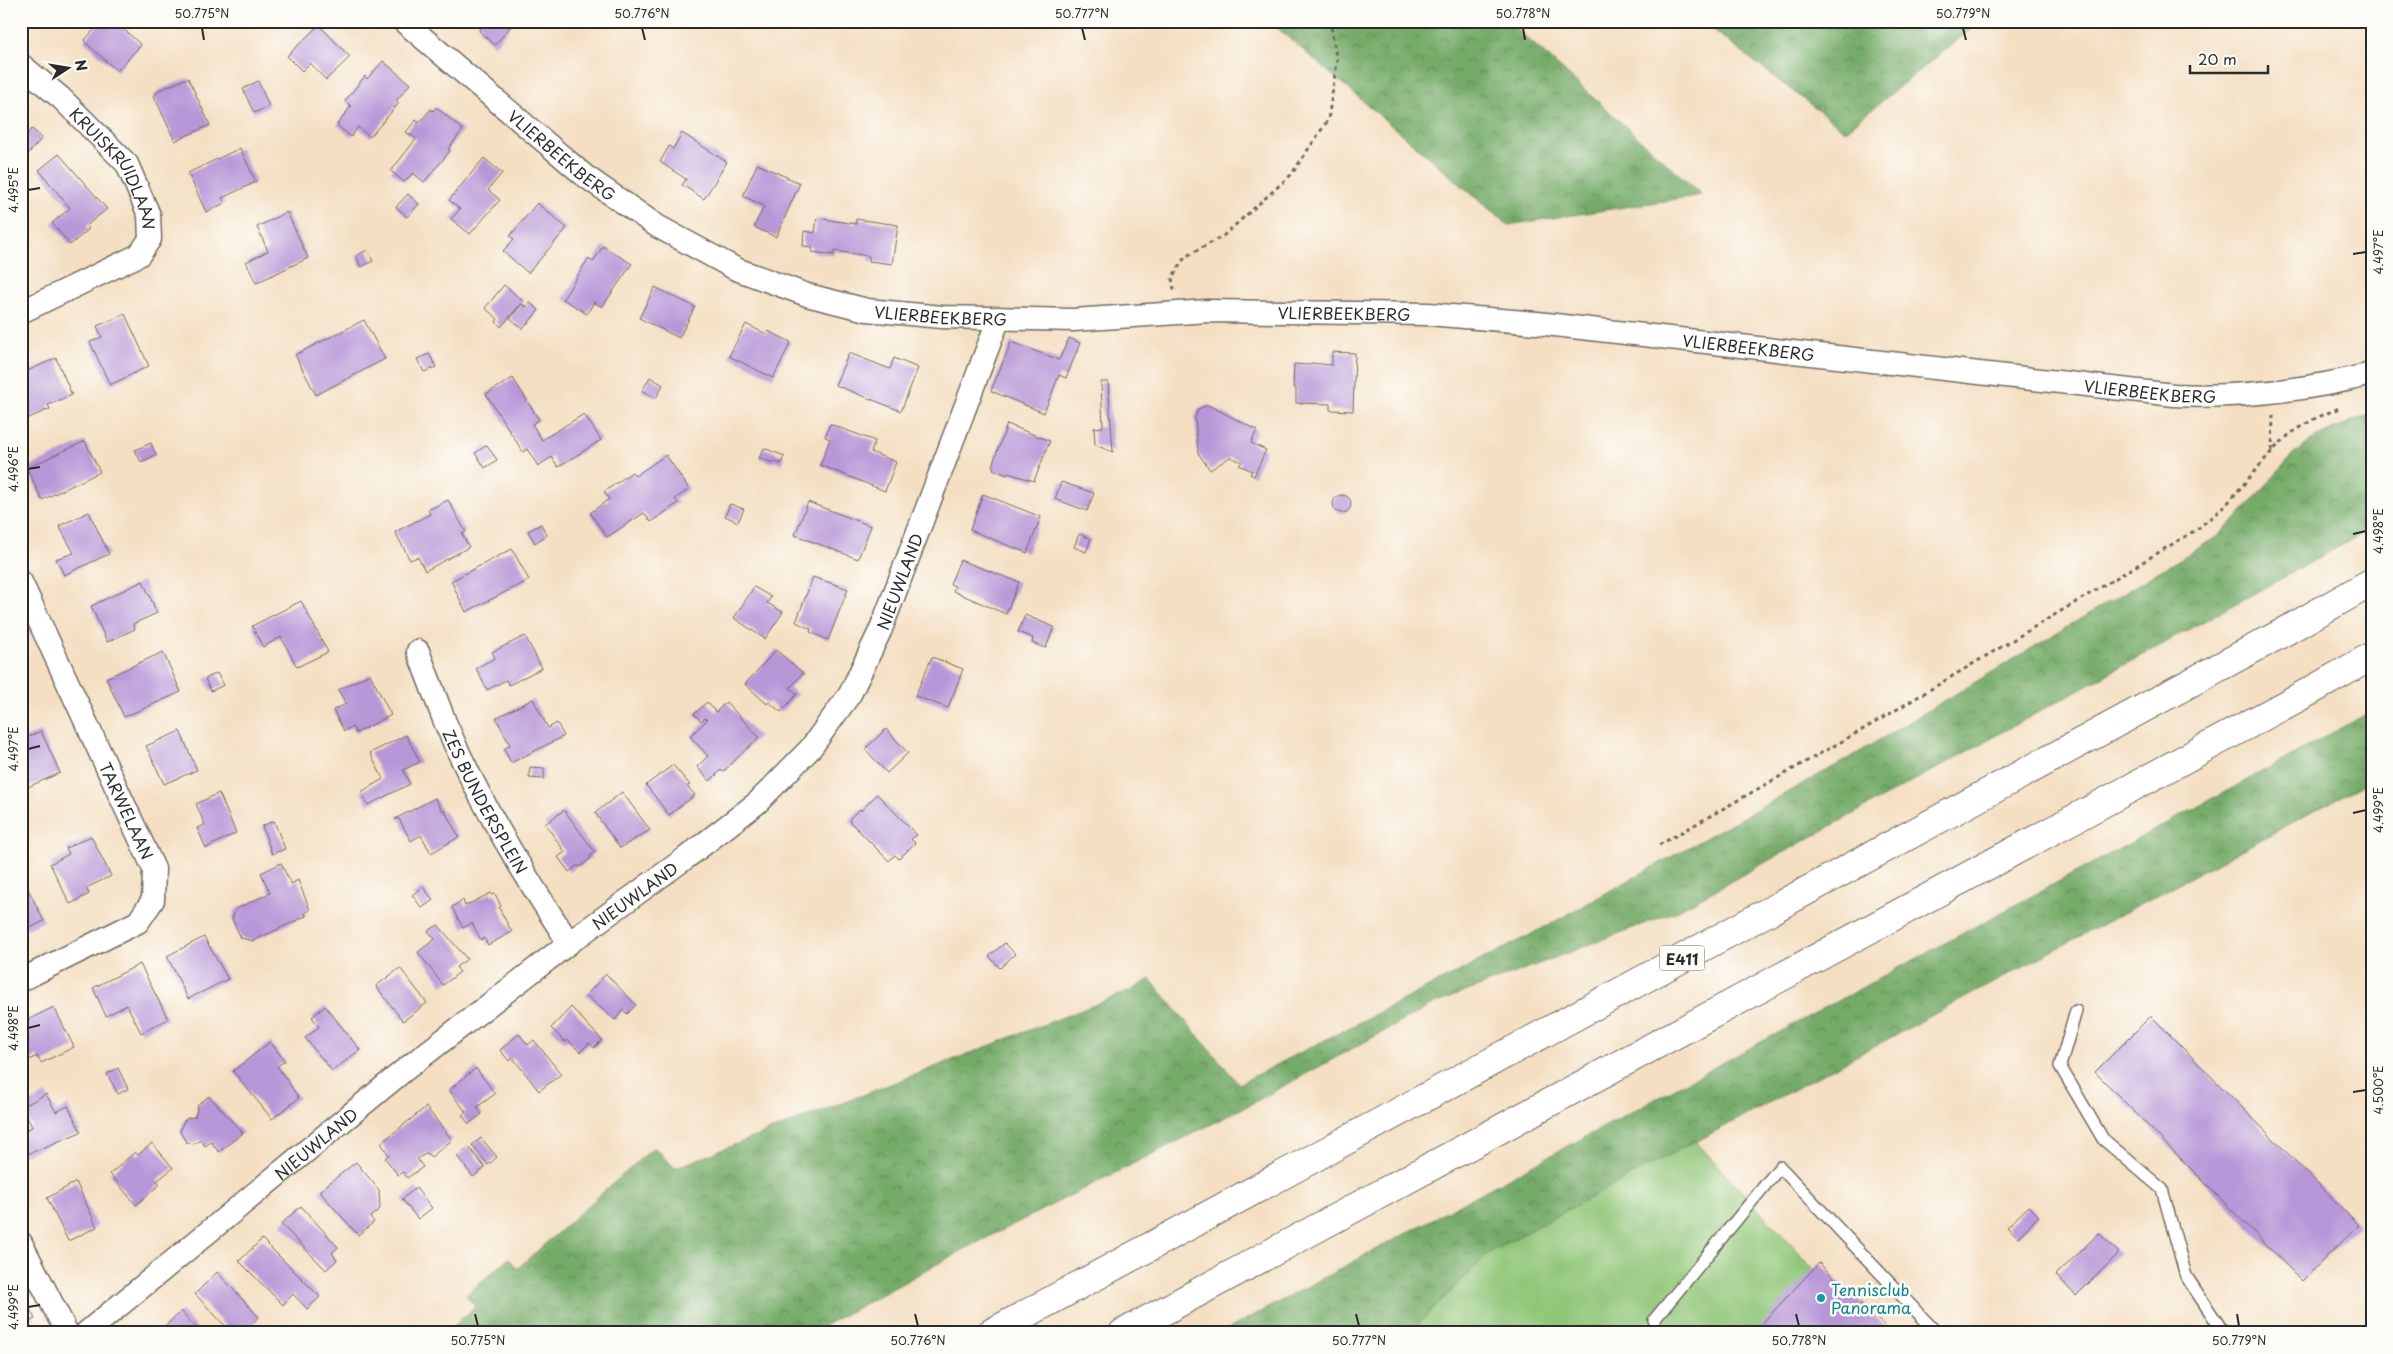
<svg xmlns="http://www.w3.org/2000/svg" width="2393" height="1354" viewBox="0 0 2393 1354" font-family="'Playpen Sans',sans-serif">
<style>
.forest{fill:url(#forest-crowns);stroke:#506b4a}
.pitch{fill:#90c678;stroke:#5e7852}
.building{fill:#b797d8}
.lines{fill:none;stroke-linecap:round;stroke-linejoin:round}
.service-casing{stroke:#716a60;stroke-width:14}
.minor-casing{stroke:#716a60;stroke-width:25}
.motorway-casing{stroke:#716a60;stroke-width:30}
.path{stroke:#716a60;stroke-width:3;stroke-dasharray:4 4;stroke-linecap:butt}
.service{stroke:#fff;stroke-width:11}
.minor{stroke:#fff;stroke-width:22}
.motorway{stroke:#fff;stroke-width:28}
.ticks{fill:none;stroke:#2b2b2b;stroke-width:2}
.culture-dot{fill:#0f9aa8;stroke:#fdfcf7;stroke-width:2}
.labels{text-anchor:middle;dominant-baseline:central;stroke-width:5;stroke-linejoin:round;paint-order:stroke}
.shield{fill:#fdfcf7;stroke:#6a6a68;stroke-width:1}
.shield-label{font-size:15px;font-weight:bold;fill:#2b2b2b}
.street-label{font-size:16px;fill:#2b2b2b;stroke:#fdfcf7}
.culture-label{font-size:16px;fill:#0d838f;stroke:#fdfcf7;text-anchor:start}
.neatline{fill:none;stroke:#2b2b2b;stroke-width:2}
.ticks-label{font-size:12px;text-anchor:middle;fill:#2b2b2b}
</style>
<defs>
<pattern id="forest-crowns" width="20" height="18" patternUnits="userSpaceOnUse" patternTransform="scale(1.25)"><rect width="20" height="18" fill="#74ab68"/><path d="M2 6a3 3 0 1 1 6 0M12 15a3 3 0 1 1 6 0" fill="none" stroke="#5f8b56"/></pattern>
</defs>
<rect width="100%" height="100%" fill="#fdfcf7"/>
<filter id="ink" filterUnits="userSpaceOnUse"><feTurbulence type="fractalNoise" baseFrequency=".02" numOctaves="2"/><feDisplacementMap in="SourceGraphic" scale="10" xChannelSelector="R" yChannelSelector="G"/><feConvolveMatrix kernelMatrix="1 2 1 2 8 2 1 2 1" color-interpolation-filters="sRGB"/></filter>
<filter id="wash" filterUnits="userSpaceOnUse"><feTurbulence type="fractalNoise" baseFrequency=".0096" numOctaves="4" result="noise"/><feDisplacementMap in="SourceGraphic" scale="20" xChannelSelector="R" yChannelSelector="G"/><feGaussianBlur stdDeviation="1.12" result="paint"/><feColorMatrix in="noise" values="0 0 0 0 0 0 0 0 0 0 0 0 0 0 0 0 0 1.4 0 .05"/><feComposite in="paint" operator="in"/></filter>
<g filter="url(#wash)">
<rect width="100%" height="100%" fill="#f4dfc2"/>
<!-- forest -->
<path class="forest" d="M 1269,21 L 1508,21 L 1702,195 L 1508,225 Z
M 1701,21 L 1981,21 L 1845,131 Z
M 2372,415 L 2372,527 L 2355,538 L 1675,912 L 1436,1003 L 1249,1105 L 961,1251 L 811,1333 L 446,1333 L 475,1307 L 466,1295 L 509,1258 L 517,1269 L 654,1147 L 675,1168 L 1130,991 L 1150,979 L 1239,1084 L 1532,934 L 1851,757 L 2218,536 L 2239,516 L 2293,455 L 2315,438 L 2358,418 Z
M 2372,711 L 2372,780 L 1490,1252 L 1410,1333 L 1221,1333 L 2227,791 Z"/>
<!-- pitch -->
<path class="pitch" d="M 1695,1141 L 1873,1333 L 1410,1333 L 1490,1252 Z"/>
<g id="blocks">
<!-- building -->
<path class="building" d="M 102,21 L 115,21 L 141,45 L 117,71 L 84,41 Z
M 476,21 L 515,21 L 495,45 L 479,31 L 482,26 Z
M 319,25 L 350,57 L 326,80 L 310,63 L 302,71 L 287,56 Z
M 383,61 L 410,84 L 396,101 L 399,103 L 370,137 L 358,127 L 351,137 L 337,125 L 351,106 L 345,101 L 365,76 L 367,79 Z
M 188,78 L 210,125 L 175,141 L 154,96 L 159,90 Z
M 258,81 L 269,106 L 254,113 L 243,89 Z
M 436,107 L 463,130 L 448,149 L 450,151 L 424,182 L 413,173 L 404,182 L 391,171 L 416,139 L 406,132 L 416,120 L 419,123 L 431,109 L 433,111 Z
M 32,129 L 42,138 L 28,154 L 21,148 L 21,139 Z
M 682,133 L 727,162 L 704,199 L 682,185 L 686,179 L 660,162 L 669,146 L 673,149 Z
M 240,148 L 256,182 L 222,198 L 225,203 L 206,212 L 188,173 Z
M 59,154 L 107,209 L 86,226 L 89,229 L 70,245 L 52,223 L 70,208 L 39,170 Z
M 484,158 L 502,173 L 488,190 L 500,200 L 470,234 L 451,219 L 460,209 L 449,200 Z
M 757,164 L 800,183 L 776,237 L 754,227 L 764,206 L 743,196 Z
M 408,194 L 419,204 L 407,217 L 396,207 Z
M 537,203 L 567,228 L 528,273 L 503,251 L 514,239 L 510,236 Z
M 287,212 L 308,258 L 256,283 L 246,262 L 268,251 L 257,227 Z
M 817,218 L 856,224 L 856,219 L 898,225 L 892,264 L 869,261 L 869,256 L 834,251 L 834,255 L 812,252 L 812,247 L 803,246 L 804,231 L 815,233 Z
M 603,246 L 632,264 L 602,307 L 594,302 L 587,314 L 563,299 L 588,259 L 593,262 Z
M 367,250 L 373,261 L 361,267 L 356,256 Z
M 504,285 L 523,301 L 501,327 L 496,322 L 498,319 L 485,308 Z
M 655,287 L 695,307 L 679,338 L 639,318 Z
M 529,302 L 539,310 L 523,329 L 510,318 L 522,304 L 526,307 Z
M 125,314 L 149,366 L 110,385 L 90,342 L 102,337 L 97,326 Z
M 364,320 L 385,359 L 316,395 L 295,355 Z
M 746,324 L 766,334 L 768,331 L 791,342 L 773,378 L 729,356 Z
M 1069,338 L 1080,343 L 1066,378 L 1059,375 L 1044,413 L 991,391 L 1011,342 L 1059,360 Z
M 1332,352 L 1355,353 L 1353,411 L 1330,410 L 1330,404 L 1296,403 L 1296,388 L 1293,388 L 1294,364 L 1310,365 L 1311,363 L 1332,365 Z
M 849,353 L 890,369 L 894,358 L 918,368 L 901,411 L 835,385 Z
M 429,354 L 436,367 L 424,372 L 417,359 Z
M 56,358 L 72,395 L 48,405 L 50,409 L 21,421 L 21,374 Z
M 650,377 L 663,385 L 656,398 L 642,391 Z
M 513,378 L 539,420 L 532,424 L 542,440 L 584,414 L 601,440 L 558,467 L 552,457 L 538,466 L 527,449 L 523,452 L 486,394 Z
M 1101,382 L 1108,382 L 1113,452 L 1095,445 L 1094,428 L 1103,427 Z
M 1208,405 L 1257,430 L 1251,443 L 1266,450 L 1254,476 L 1250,474 L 1252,471 L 1239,465 L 1242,462 L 1230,457 L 1210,470 L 1198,453 L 1195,418 L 1198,409 Z
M 830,424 L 875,441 L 871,452 L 896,462 L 885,491 L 820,465 L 830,439 L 825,437 Z
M 1007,424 L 1050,441 L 1034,481 L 1008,473 L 1007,475 L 993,469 L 994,467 L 992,466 Z
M 85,441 L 100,472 L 42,500 L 27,468 Z
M 151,443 L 156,455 L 141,462 L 135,450 Z
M 487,445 L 497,460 L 485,468 L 475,453 Z
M 764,448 L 784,456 L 781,464 L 774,461 L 773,463 L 759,458 Z
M 666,455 L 689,489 L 675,499 L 678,503 L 651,522 L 644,513 L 607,537 L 590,513 L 609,499 L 604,492 L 632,472 L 635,476 Z
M 1061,482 L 1094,493 L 1087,511 L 1055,499 Z
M 983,494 L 1041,517 L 1027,553 L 970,530 Z
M1333 504a9 9 0 1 1 18 0a9 9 0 1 1-18 0Z
M 448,500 L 466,532 L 462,534 L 469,547 L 425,571 L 418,557 L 410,560 L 395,532 L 430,514 L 428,510 Z
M 808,502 L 871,526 L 858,559 L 795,535 Z
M 730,504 L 744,509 L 738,522 L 725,516 Z
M 89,512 L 109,554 L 64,575 L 56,559 L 74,553 L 59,526 Z
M 541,524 L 547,535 L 535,543 L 528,531 Z
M 1079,534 L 1091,539 L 1086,552 L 1074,547 Z
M 512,549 L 529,580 L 466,612 L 451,581 Z
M 960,560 L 1019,582 L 1006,614 L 953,591 L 955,586 L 950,584 Z
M 813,577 L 848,589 L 828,640 L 810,632 L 811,629 L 796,622 Z
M 143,581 L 157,613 L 133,624 L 135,629 L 107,642 L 91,606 Z
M 754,587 L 771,597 L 767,603 L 783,612 L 765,639 L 734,618 Z
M 301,601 L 328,652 L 297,667 L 281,637 L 263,647 L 252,626 Z
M 1025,615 L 1054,627 L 1046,648 L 1032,643 L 1033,638 L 1018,632 Z
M 525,636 L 542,668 L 509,685 L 506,680 L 487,690 L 476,668 L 495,658 L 492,652 Z
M 776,650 L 803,673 L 790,688 L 797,694 L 781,712 L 769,702 L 767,704 L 745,684 Z
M 163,652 L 181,692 L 124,717 L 106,678 Z
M 932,657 L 963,669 L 948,708 L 915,696 Z
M 217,673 L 224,685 L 211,691 L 205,679 Z
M 370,674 L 391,715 L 356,733 L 352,727 L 344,731 L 333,710 L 346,704 L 338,690 Z
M 533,699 L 548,728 L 557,723 L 564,736 L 511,763 L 504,749 L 510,745 L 496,718 Z
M 707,702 L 716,712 L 726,702 L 759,737 L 723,772 L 721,770 L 710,781 L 697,767 L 708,756 L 690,736 L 707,720 L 705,718 L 701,721 L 694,714 Z
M 886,729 L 908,753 L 887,773 L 865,749 Z
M 41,731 L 60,773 L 21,790 L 21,740 Z
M 180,731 L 197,770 L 164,784 L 146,746 Z
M 406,735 L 420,762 L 403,770 L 410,784 L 368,805 L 361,792 L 383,779 L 370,753 Z
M 673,765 L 690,785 L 687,786 L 695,795 L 669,815 L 646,785 Z
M 530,767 L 544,768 L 544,779 L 529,778 Z
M 622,792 L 650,830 L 620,848 L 595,813 Z
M 219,793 L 236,833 L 206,848 L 197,828 L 205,825 L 196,804 Z
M 877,794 L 917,835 L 911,839 L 915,843 L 899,859 L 895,855 L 889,861 L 850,822 L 850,818 L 860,809 L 861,811 Z
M 435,798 L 442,811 L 444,810 L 459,837 L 431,853 L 421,835 L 411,841 L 399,819 L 395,819 Z
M 564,810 L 595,852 L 590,856 L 591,858 L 580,867 L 578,865 L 569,872 L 558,857 L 565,852 L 545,824 Z
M 274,821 L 285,849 L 272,854 L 262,826 Z
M 91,836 L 111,876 L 86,888 L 89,894 L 70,904 L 50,864 L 69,854 L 66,848 Z
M 281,863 L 291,884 L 298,880 L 310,910 L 305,912 L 306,916 L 253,941 L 241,938 L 232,919 L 235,911 L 238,908 L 270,893 L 261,873 Z
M 21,875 L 44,921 L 28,929 L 26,926 L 21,928 Z
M 423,887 L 433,900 L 422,908 L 412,895 Z
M 491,893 L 492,895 L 495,894 L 501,906 L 499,908 L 512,932 L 488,945 L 484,938 L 481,940 L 472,923 L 463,928 L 452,907 L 463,900 L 465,906 Z
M 438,925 L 467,959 L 456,967 L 460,972 L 443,985 L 418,952 L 435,939 L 428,931 Z
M 204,937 L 228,979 L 188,999 L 167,956 Z
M 1005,943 L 1015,954 L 1000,968 L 989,956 Z
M 140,964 L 168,1019 L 141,1033 L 127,1005 L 106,1016 L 93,988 Z
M 400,968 L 427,1003 L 403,1021 L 376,986 Z
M 606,974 L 636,1005 L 627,1014 L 623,1010 L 615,1020 L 586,995 Z
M 325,1006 L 360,1050 L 332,1071 L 305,1038 L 319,1027 L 312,1017 Z
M 54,1007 L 74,1047 L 41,1063 L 37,1056 L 21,1064 L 21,1023 Z
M 571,1007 L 602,1040 L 594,1048 L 589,1043 L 580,1052 L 568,1040 L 565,1042 L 551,1028 Z
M 2151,1016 L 2359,1225 L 2302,1281 L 2095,1072 Z
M 519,1034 L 528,1045 L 534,1040 L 561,1074 L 539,1091 L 513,1058 L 509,1061 L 500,1050 Z
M 270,1042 L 285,1061 L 277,1066 L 299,1098 L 272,1119 L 233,1071 Z
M 118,1068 L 128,1089 L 118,1094 L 107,1074 Z
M 476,1068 L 495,1094 L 477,1107 L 482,1114 L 469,1124 L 462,1115 L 466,1112 L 449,1090 Z
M 46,1094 L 56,1112 L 68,1106 L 81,1132 L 23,1156 L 21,1152 L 21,1133 L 32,1127 L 22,1107 Z
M 209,1096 L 243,1133 L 219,1152 L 211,1142 L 205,1146 L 201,1140 L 193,1144 L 186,1142 L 180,1132 L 183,1122 L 187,1118 L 195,1117 L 198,1105 Z
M 426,1107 L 452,1140 L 431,1157 L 427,1153 L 417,1159 L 423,1167 L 407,1178 L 403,1172 L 398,1175 L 385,1158 L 389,1155 L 381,1143 Z
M 481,1138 L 497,1157 L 488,1165 L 472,1145 Z
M 152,1143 L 173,1168 L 157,1181 L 160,1184 L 136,1205 L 110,1174 L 135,1152 L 138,1155 Z
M 469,1147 L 485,1168 L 473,1177 L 457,1156 Z
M 356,1162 L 379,1190 L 380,1209 L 370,1217 L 374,1222 L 358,1235 L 319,1191 Z
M 76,1182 L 97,1227 L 68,1241 L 47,1198 Z
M 416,1188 L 432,1208 L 418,1219 L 402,1199 Z
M 301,1206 L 338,1247 L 332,1253 L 337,1260 L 326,1270 L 281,1224 Z
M 2029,1206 L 2039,1216 L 2018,1237 L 2007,1227 Z
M 2099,1233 L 2119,1253 L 2076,1296 L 2056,1275 Z
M 262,1239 L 320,1297 L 307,1309 L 293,1294 L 283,1305 L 239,1261 Z
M 1819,1263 L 1892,1333 L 1753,1333 Z
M 217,1272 L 259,1317 L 242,1333 L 232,1333 L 195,1294 Z
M 21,1292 L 35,1319 L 21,1325 Z
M 181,1311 L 201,1333 L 158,1333 Z"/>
</g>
</g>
<g filter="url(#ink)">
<use href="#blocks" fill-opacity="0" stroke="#716a60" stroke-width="1"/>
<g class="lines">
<defs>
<path id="service" d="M 2076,1011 L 2060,1066 L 2103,1139 L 2162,1189 L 2186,1276 L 2224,1333
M 1654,1320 L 1780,1167 L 1937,1333"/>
<g id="minor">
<path id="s1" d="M 403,21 L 585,176 L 657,226 L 736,269 L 807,295 L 867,310 L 942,317 L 1073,320 L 1208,311 L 1428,314 L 1537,323 L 2174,395 C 2240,398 2307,390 2372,374"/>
<path id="s2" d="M 21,65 L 61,98 L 127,164 L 149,215 L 150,239 L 139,255 L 21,312"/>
<path id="s3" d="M 21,582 L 154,869 L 153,900 L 138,922 L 21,980"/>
<path id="s4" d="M 418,651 C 427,675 436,699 445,722 C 478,800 523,873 569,943"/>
<path d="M 21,1243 L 67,1333"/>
<path id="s5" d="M 86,1333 L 402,1072 L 569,943 L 687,857 L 757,803 L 810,749 L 850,694 L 881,629 L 999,318"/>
</g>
<path id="motorway" d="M 991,1333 L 2284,632 L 2372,582
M 1123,1333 L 2314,689 L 2372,656"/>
</defs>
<!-- service casing -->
<use href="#service" class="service-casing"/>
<!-- minor casing -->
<use href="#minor" class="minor-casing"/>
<!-- motorway casing -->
<use href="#motorway" class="motorway-casing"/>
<!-- path -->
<path class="path" d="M 1174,290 L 1172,278 L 1185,257 L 1223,236 L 1291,175 L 1328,120 L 1337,62 L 1330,21
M 2272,451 L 2273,415
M 1659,845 L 1876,722 L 2196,530 L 2226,505 L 2272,451 L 2290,434 L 2314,419 L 2339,408"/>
<!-- service -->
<use href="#service" class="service"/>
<!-- minor -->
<use href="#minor" class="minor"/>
<!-- motorway -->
<use href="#motorway" class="motorway"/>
</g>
</g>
<!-- ticks -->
<path class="ticks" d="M 202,28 L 204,40M 642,28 L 645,40M 1082,28 L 1085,40M 1523,28 L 1525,40M 1963,28 L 1966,40M 28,190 L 40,188M 2353,254 L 2366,252M 28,469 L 40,467M 2353,534 L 2366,531M 28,749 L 40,746M 2353,813 L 2366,810M 28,1028 L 40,1025M 2353,1092 L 2366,1090M 28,1307 L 40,1305M 475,1314 L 478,1326M 915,1314 L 918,1326M 1356,1314 L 1359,1326M 1796,1314 L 1799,1326M 2237,1314 L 2239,1326"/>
<!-- markers -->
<circle class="culture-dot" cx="1821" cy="1298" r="5"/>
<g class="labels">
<!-- shield labels -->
<rect class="shield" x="1659.5" y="945.5" width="45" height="25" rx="4"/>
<g class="shield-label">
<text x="1682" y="958">E411</text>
</g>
<!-- street labels -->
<g class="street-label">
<text stroke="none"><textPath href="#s1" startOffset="208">VLIERBEEKBERG</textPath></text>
<text stroke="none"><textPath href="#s2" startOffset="142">KRUISKRUIDLAAN</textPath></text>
<text stroke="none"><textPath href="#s1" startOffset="1032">VLIERBEEKBERG</textPath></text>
<text stroke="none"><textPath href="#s1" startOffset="628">VLIERBEEKBERG</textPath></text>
<text stroke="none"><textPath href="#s1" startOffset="1438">VLIERBEEKBERG</textPath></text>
<text stroke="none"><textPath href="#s1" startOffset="1842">VLIERBEEKBERG</textPath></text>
<text stroke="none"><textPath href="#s5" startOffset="1122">NIEUWLAND</textPath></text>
<text stroke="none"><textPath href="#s4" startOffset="165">ZES BUNDERSPLEIN</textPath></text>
<text stroke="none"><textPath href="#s3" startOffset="252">TARWELAAN</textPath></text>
<text stroke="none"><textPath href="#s5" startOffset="702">NIEUWLAND</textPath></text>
<text stroke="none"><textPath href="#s5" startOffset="298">NIEUWLAND</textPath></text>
</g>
<!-- culture labels -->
<g class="culture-label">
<text x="1831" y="1289">Tennisclub<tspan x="1831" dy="18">Panorama</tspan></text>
</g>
</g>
<!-- margin -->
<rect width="2393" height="1354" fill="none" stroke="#fdfcf7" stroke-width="55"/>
<!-- north arrow -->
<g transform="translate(68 68) rotate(78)" stroke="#fdfcf7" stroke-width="4" paint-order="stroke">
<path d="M0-4L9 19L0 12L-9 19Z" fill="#2b2b2b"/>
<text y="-8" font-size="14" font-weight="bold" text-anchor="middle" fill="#2b2b2b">N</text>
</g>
<!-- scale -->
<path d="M2190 65v8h78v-8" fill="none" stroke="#2b2b2b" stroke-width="2.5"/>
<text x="2198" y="65" font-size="15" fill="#2b2b2b" stroke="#fdfcf7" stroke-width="4" paint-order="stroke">20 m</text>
<rect x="28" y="28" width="2338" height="1298" class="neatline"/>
<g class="ticks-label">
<text x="202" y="18">50.775°N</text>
<text x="642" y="18">50.776°N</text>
<text x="1082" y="18">50.777°N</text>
<text x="1523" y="18">50.778°N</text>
<text x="1963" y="18">50.779°N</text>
<text transform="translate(14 190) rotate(-90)" y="4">4.495°E</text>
<text transform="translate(2379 252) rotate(-90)" y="4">4.497°E</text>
<text transform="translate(14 469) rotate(-90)" y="4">4.496°E</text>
<text transform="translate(2379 531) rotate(-90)" y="4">4.498°E</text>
<text transform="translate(14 749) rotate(-90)" y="4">4.497°E</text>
<text transform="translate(2379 810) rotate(-90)" y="4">4.499°E</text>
<text transform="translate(14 1028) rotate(-90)" y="4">4.498°E</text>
<text transform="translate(2379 1090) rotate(-90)" y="4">4.500°E</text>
<text transform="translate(14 1307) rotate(-90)" y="4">4.499°E</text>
<text x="478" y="1345">50.775°N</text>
<text x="918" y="1345">50.776°N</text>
<text x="1359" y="1345">50.777°N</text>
<text x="1799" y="1345">50.778°N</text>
<text x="2239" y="1345">50.779°N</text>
</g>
</svg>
